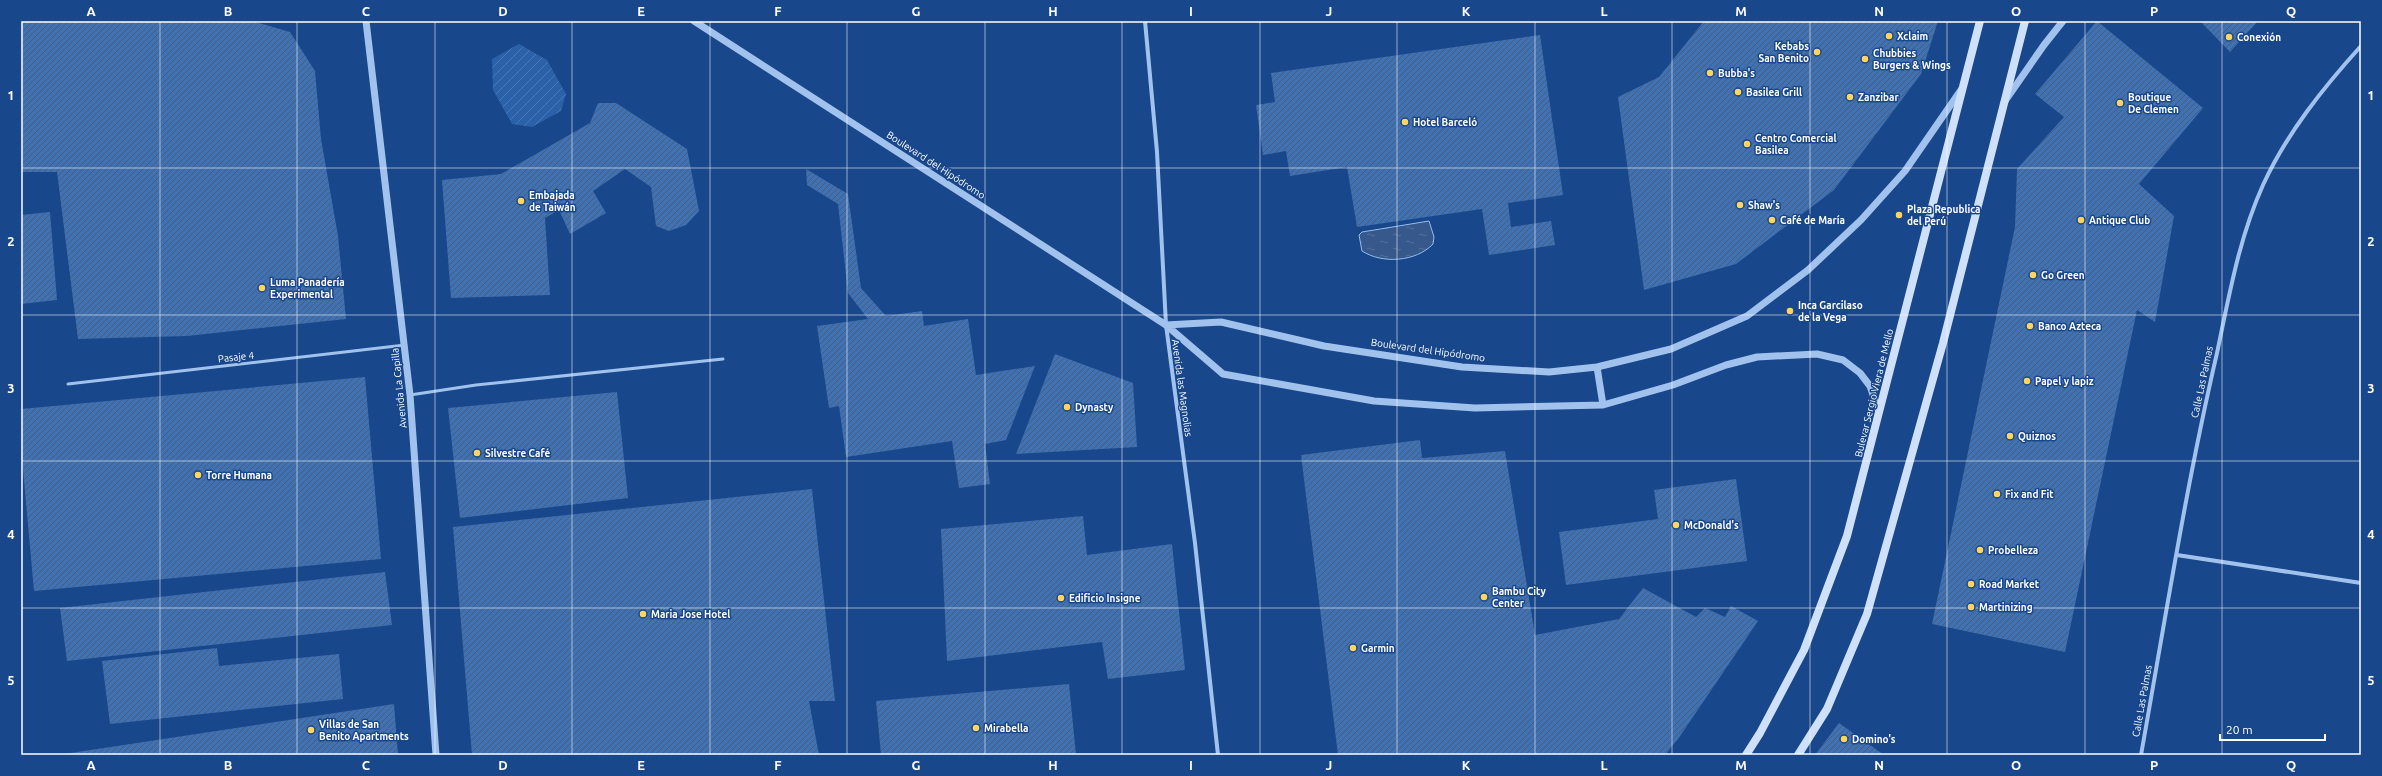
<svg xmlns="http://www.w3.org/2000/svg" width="2382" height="776" viewBox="0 0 2382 776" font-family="Ubuntu,sans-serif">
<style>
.garden{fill:url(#garden-furrows)}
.water{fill:url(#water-ripples);stroke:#94bdf1}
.building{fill:url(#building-hatch)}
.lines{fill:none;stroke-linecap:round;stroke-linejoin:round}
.service{stroke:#a2c2ee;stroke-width:3}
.minor{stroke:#a2c2ee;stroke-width:4}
.tertiary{stroke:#a2c2ee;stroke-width:7}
.secondary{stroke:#cfe0fa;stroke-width:8}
.grid{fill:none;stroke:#fff;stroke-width:1;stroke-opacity:0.55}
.poi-dot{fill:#ffd55f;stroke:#18478b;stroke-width:1.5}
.labels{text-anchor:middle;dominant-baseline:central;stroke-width:3;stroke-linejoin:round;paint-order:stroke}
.poi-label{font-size:10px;font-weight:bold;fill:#fff;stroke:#18478b;text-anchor:start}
.street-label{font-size:10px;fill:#fff;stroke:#18478b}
.neatline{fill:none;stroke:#fff;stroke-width:1.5}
.grid-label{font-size:13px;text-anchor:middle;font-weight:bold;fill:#fff}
</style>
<defs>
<pattern id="garden-furrows" width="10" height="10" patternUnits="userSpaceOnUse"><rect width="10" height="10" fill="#2b61a9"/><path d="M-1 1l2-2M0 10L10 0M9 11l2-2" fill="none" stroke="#4b79b6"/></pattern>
<pattern id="water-ripples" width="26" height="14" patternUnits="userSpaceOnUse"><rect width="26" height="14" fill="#36588a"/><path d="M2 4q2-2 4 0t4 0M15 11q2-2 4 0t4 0" fill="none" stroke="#54719c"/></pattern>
<pattern id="building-hatch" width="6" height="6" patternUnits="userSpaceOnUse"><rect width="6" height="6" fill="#4071b3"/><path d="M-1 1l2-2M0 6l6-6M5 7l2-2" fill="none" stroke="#475d7a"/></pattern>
</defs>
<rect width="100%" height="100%" fill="#18478b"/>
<!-- garden -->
<path class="garden" d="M 519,44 L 547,60 L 566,94 L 561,111 L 532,127 L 512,124 L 493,90 L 492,59 Z"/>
<!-- water -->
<path class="water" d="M 1429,221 L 1434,237 L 1433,244 C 1416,262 1382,264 1362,251 L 1359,235 L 1362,232 Z"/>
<!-- building -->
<path class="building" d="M 21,21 L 252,21 L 290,32 L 315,71 L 321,139 L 338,236 L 346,319 L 187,336 L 78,339 L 57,172 L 21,172 Z
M 1704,21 L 1938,21 L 1921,74 L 1834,190 L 1736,264 L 1644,290 L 1618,97 L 1659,77 Z
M 2097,21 L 2203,108 L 2139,184 L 2174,216 L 2155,322 L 2137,310 L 2065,652 L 1932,624 L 2015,227 L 2017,169 L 2064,117 L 2035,94 Z
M 2200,21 L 2258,21 L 2230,52 Z
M 1540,35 L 1563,195 L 1508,203 L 1511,227 L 1551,221 L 1555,245 L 1489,255 L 1482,209 L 1357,227 L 1347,167 L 1290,176 L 1286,151 L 1263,155 L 1256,105 L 1275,102 L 1271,73 Z
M 598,103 L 616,103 L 687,149 L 699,211 L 686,225 L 669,231 L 656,226 L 651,187 L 625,169 L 593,191 L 606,213 L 570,234 L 559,210 L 545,218 L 550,295 L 451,298 L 442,180 L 501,174 L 590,123 Z
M 806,169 L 848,194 L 861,288 L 886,316 L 922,311 L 924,326 L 968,319 L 976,375 L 1035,366 L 1006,440 L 985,444 L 990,484 L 959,488 L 952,441 L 846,457 L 839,406 L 829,408 L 817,326 L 868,319 L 848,293 L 838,204 L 807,185 Z
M 50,212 L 57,300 L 21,304 L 21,215 Z
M 1055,354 L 1133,383 L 1137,447 L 1016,454 Z
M 365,377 L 381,559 L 34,591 L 21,447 L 21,409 Z
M 617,392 L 628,498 L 460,518 L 448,408 Z
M 1420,440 L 1422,458 L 1505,451 L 1535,635 L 1619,619 L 1643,588 L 1696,617 L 1705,608 L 1725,617 L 1731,606 L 1758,621 L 1678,739 L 1665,755 L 1338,755 L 1301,455 Z
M 1736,479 L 1747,561 L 1566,585 L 1559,532 L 1658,519 L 1654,490 Z
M 812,489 L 835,701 L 809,701 L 819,755 L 472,755 L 453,527 Z
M 1083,516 L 1087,555 L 1172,544 L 1185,670 L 1108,679 L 1102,642 L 947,661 L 941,529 Z
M 385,572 L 392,625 L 67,661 L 60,608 Z
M 217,648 L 219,666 L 339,654 L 343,699 L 110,724 L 102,661 Z
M 1069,684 L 1076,755 L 881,755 L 876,701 Z
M 394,704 L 398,755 L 64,755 L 64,754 Z
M 1839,723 L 1884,755 L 1815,755 Z"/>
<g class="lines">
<!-- service -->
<path class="service" d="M 68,384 L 405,345
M 410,395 L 476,385 L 723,359"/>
<!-- minor -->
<path class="minor" d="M 1145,21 L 1157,152 L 1166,325 L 1195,543 L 1218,755
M 2177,555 L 2361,583
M 2141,755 C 2165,621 2186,486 2217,353 C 2229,296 2239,238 2263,185 C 2287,133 2323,88 2361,46"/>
<!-- tertiary -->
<path class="tertiary" d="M 366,21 L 410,395 L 436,755
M 694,21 L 1166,325 L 1223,374 L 1374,401 L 1475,408 L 1603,405 L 1673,385 L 1726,365 L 1757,357 L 1817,354 L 1843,360 L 1860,373 L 1870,386 L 1879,412
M 2005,101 L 2044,45 L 2063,21
M 1166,325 L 1221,322 L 1324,346 L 1462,367 L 1549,372 L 1597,367 L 1671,349 L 1747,316 L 1808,270 L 1861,220 L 1905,171 L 1961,90
M 1597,367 L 1603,405"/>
<!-- secondary -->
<path class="secondary" d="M 1746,755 L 1760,733 L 1804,650 L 1847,536 L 1980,21
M 1798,755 L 1827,709 L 1867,614 L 1943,343 L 2025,21"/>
</g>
<!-- grid -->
<path class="grid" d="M 160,21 L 160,755M 297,21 L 297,755M 435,21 L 435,755M 572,21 L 572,755M 710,21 L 710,755M 847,21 L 847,755M 985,21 L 985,755M 1122,21 L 1122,755M 1260,21 L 1260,755M 1397,21 L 1397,755M 1535,21 L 1535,755M 1672,21 L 1672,755M 1810,21 L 1810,755M 1947,21 L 1947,755M 2085,21 L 2085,755M 2222,21 L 2222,755M 21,168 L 2361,168M 21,315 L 2361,315M 21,461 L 2361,461M 21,608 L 2361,608"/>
<!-- markers -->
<g class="poi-dot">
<circle cx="1889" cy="36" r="4"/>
<circle cx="2229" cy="37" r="4"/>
<circle cx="1817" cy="52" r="4"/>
<circle cx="1865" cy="59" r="4"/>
<circle cx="1710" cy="73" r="4"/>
<circle cx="1738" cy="92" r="4"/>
<circle cx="1850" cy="97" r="4"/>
<circle cx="2120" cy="103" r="4"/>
<circle cx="1405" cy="122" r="4"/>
<circle cx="1747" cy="144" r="4"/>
<circle cx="521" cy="201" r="4"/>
<circle cx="1740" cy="205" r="4"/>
<circle cx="1899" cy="215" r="4"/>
<circle cx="1772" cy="220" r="4"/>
<circle cx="2081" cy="220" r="4"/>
<circle cx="2033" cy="275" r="4"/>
<circle cx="262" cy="288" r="4"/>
<circle cx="1790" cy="311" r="4"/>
<circle cx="2030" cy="326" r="4"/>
<circle cx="2027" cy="381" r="4"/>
<circle cx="1067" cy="407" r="4"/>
<circle cx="2010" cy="436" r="4"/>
<circle cx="477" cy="453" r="4"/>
<circle cx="198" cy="475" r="4"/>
<circle cx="1997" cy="494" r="4"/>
<circle cx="1676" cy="525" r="4"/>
<circle cx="1980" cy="550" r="4"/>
<circle cx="1971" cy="584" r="4"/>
<circle cx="1484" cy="597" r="4"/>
<circle cx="1061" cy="598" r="4"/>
<circle cx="1971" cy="607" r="4"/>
<circle cx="643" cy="614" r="4"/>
<circle cx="1353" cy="648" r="4"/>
<circle cx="976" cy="728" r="4"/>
<circle cx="311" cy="730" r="4"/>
<circle cx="1844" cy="739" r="4"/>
</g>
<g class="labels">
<!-- poi labels -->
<g class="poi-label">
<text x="1897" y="36">Xclaim</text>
<text x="2237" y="37">Conexión</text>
<text x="1809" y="46" text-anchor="end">Kebabs<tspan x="1809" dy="12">San Benito</tspan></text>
<text x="1873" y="53">Chubbies<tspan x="1873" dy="12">Burgers &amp; Wings</tspan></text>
<text x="1718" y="73">Bubba's</text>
<text x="1746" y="92">Basilea Grill</text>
<text x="1858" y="97">Zanzibar</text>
<text x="2128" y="97">Boutique<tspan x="2128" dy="12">De Clemen</tspan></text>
<text x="1413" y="122">Hotel Barceló</text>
<text x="1755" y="138">Centro Comercial<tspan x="1755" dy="12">Basilea</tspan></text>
<text x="529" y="195">Embajada<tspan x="529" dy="12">de Taiwán</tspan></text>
<text x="1748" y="205">Shaw's</text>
<text x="1907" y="209">Plaza Republica<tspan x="1907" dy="12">del Perú</tspan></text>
<text x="1780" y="220">Café de María</text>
<text x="2089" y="220">Antique Club</text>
<text x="2041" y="275">Go Green</text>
<text x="270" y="282">Luma Panadería<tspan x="270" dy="12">Experimental</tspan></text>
<text x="1798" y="305">Inca Garcilaso<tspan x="1798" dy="12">de la Vega</tspan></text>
<text x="2038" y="326">Banco Azteca</text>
<text x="2035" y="381">Papel y lapiz</text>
<text x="1075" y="407">Dynasty</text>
<text x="2018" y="436">Quiznos</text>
<text x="485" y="453">Silvestre Café</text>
<text x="206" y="475">Torre Humana</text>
<text x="2005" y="494">Fix and Fit</text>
<text x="1684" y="525">McDonald's</text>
<text x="1988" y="550">Probelleza</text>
<text x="1979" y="584">Road Market</text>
<text x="1492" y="591">Bambu City<tspan x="1492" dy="12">Center</tspan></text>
<text x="1069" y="598">Edificio Insigne</text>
<text x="1979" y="607">Martinizing</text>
<text x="651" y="614">Maria Jose Hotel</text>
<text x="1361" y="648">Garmin</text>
<text x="319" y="724">Villas de San<tspan x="319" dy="12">Benito Apartments</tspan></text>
<text x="984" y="728">Mirabella</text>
<text x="1852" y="739">Domino's</text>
</g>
<!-- street labels -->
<g class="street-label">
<text transform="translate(936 165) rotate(33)">Boulevard del Hipódromo</text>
<text transform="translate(1428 350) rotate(8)">Boulevard del Hipódromo</text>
<text transform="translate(236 357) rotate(-6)">Pasaje 4</text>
<text transform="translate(2202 382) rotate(-78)">Calle Las Palmas</text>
<text transform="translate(399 388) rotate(-96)">Avenida La Capilla</text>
<text transform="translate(1182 388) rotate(82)">Avenida las Magnolias</text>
<text transform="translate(1874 393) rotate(-76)">Bulevar Sergio Viera de Mello</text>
<text transform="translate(2142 701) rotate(-80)">Calle Las Palmas</text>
</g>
</g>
<!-- border -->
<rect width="2382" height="776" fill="none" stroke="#18478b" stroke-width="44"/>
<!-- scale -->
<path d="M2220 734v6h105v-6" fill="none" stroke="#ffffff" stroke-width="2"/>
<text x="2226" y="734" font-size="12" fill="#ffffff" stroke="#18478b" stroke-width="3" paint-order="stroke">20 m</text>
<rect x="22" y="22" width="2338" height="732" class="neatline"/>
<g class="grid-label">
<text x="91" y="16">A</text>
<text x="228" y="16">B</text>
<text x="366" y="16">C</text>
<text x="503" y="16">D</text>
<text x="641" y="16">E</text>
<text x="778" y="16">F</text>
<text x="916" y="16">G</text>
<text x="1053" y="16">H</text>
<text x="1191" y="16">I</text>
<text x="1329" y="16">J</text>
<text x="1466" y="16">K</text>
<text x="1604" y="16">L</text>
<text x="1741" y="16">M</text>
<text x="1879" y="16">N</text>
<text x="2016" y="16">O</text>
<text x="2154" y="16">P</text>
<text x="2291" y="16">Q</text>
<text x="11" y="100">1</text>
<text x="2371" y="100">1</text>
<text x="11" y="246">2</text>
<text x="2371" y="246">2</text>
<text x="11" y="393">3</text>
<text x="2371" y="393">3</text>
<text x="11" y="539">4</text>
<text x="2371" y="539">4</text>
<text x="11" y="685">5</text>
<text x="2371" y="685">5</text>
<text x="91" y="770">A</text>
<text x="228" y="770">B</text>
<text x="366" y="770">C</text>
<text x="503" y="770">D</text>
<text x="641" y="770">E</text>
<text x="778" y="770">F</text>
<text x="916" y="770">G</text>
<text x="1053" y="770">H</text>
<text x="1191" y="770">I</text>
<text x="1329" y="770">J</text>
<text x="1466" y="770">K</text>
<text x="1604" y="770">L</text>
<text x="1741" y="770">M</text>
<text x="1879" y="770">N</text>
<text x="2016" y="770">O</text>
<text x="2154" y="770">P</text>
<text x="2291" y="770">Q</text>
</g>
</svg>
